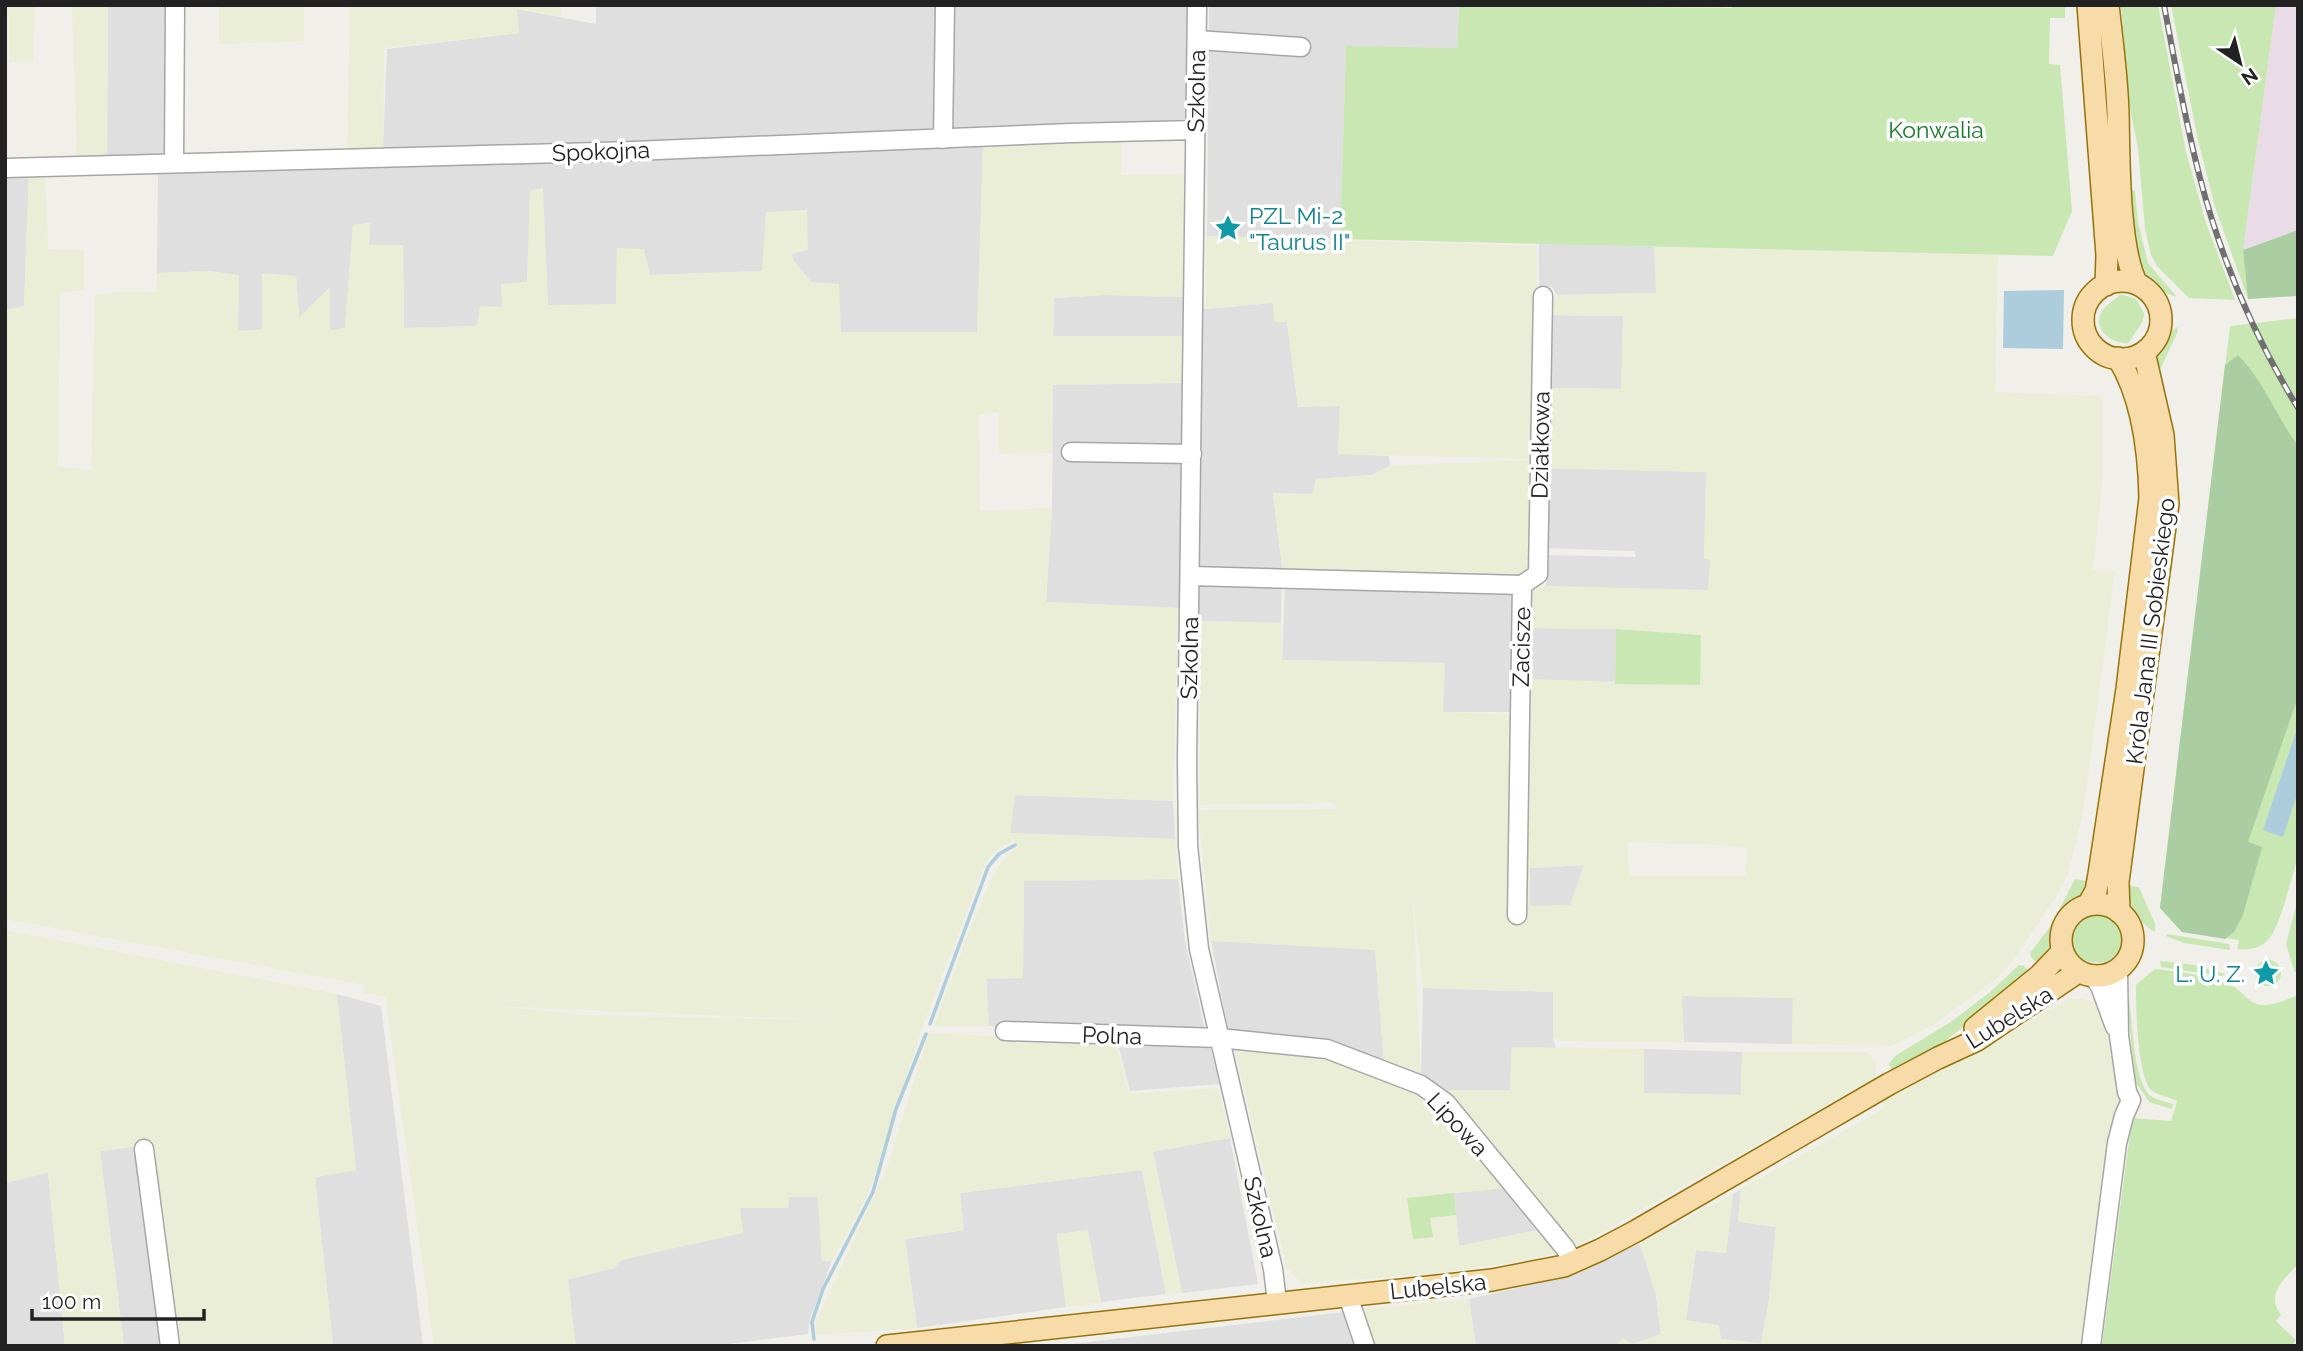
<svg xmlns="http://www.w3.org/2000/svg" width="2303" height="1351" viewBox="0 0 2303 1351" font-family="Raleway,sans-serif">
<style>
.residential{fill:#e0dfdf}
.industrial{fill:#eadce6}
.farmland{fill:#eaeed6;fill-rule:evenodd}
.grass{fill:#c8e7b3}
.forest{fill:#aacea1}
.water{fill:#adcddc}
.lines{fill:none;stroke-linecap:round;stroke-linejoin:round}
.stream{stroke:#adcddc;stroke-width:3.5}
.minor-casing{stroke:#a6a6a6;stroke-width:21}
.major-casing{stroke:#967309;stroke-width:24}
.minor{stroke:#fff;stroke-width:18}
.major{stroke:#f7dca9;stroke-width:21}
.rail-casing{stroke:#707070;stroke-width:6}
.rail{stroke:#fff;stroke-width:3.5;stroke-dasharray:10;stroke-linecap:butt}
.labels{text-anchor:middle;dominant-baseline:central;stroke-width:7;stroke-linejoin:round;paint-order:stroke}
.street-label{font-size:23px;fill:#222;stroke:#fff}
.park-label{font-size:23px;fill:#137c25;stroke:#fff}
.culture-label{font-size:23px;fill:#0d838f;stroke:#fff;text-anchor:start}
</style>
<rect width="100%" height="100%" fill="#f1efe9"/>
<!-- residential -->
<path class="residential" d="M 108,5 L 170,5 L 170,153 L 107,157 Z
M 596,5 L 1187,5 L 1186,120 L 590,145 L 383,148 L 387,49 L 518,33 L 517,9 L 596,24 Z
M 1209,5 L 1459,5 L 1457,48 L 1346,47 L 1340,239 L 1207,236 Z
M 983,144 L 978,332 L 841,332 L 811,282 L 793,260 L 792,254 L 807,210 L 762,271 L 649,275 L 617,248 L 616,305 L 548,305 L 542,189 L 528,261 L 527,282 L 502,307 L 477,326 L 404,328 L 403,245 L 369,245 L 370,223 L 353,225 L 345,328 L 330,331 L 330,289 L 299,318 L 296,276 L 262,330 L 234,331 L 211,271 L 157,273 L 158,172 Z
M 29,174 L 24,307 L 5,310 L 5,175 Z
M 1539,242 L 1654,247 L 1657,293 L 1557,295 L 1552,287 L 1539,286 Z
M 1105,295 L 1183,297 L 1206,309 L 1273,303 L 1287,322 L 1298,406 L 1340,406 L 1338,454 L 1389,456 L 1390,466 L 1372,475 L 1316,479 L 1313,494 L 1273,494 L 1282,567 L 1281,623 L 1200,621 L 1178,608 L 1046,602 L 1052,508 L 1053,385 L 1182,383 L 1183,336 L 1053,337 L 1054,298 Z
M 1546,315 L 1623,316 L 1622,389 L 1548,388 Z
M 1543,468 L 1707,472 L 1704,558 L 1711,559 L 1708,591 L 1546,586 L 1549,555 L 1636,557 L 1634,551 L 1541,548 Z
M 1285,585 L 1516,591 L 1514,712 L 1442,712 L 1444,663 L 1282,660 Z
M 1525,628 L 1616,629 L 1615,684 L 1525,679 Z
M 1014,795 L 1173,801 L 1175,839 L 1010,833 Z
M 1585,865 L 1570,905 L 1530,907 L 1530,868 Z
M 1178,879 L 1185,942 L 1206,1034 L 989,1026 L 986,979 L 1023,977 L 1024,881 Z
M 1211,941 L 1375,949 L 1384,1064 L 1229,1034 Z
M 1423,988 L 1554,992 L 1553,1038 L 1556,1048 L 1512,1047 L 1510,1090 L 1442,1090 L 1421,1080 Z
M 337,994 L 381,1006 L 423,1346 L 333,1346 L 315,1177 L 356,1170 Z
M 1681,996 L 1793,998 L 1792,1044 L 1684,1042 Z
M 1117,1040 L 1208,1040 L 1220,1084 L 1130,1091 Z
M 1644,1049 L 1742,1052 L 1741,1095 L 1644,1093 Z
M 1230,1138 L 1258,1284 L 1182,1293 L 1153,1151 Z
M 141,1146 L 167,1346 L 124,1346 L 100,1151 Z
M 1142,1170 L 1166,1294 L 1101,1302 L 1087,1230 L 1057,1235 L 1066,1307 L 917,1328 L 905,1239 L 964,1230 L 960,1193 Z
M 48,1172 L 65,1346 L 5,1346 L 5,1183 Z
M 1504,1188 L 1539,1230 L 1459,1246 L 1454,1193 Z
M 1741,1189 L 1738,1221 L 1776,1226 L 1769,1300 L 1761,1344 L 1721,1339 L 1686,1320 L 1696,1250 L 1726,1253 L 1733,1194 Z
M 789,1197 L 818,1197 L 822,1261 L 832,1261 L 810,1318 L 808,1334 L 712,1346 L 575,1346 L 566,1280 L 614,1268 L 621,1260 L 743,1232 L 739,1208 L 788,1208 Z
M 1640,1243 L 1656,1295 L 1661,1335 L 1632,1344 L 1618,1342 L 1618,1346 L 1476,1346 L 1469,1299 L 1561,1278 Z
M 1361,1310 L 1373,1346 L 1055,1346 Z"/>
<!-- industrial -->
<path class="industrial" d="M 2276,5 L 2298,5 L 2298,230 L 2243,250 Z"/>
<!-- farmland -->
<path class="farmland" d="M 5,5 L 35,5 L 33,61 L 9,62 L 9,15 L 5,15 Z
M 72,5 L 108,5 L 107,157 L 77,160 Z
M 219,5 L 304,5 L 304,41 L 219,44 Z
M 350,5 L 561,5 L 561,17 L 517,9 L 519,33 L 384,48 L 383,148 L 347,149 Z
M 1450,5 L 1724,5 L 1724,8 L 1459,5 Z
M 1122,139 L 1121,175 L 1186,174 L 1183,297 L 1105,295 L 1054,298 L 1053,336 L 1183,336 L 1182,383 L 1053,385 L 1052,453 L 999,454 L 999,412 L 979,415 L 980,511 L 1052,508 L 1046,602 L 1178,608 L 1173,801 L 1015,795 L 1010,833 L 1175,839 L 1178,879 L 1024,881 L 1023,978 L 986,979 L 989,1026 L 934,1026 L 967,937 L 991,880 L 1000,864 L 1018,847 L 1014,840 L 999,848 L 986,862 L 924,1023 L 869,1192 L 832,1261 L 822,1261 L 818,1197 L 789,1197 L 788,1208 L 740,1208 L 743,1233 L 621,1260 L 614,1268 L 568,1279 L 576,1346 L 434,1346 L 385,996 L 364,993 L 364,985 L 5,919 L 5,310 L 24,306 L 29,174 L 45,174 L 48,249 L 84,250 L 84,290 L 60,293 L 58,467 L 91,470 L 95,295 L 125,291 L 156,292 L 157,273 L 211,271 L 239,275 L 238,332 L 262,329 L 262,273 L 296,276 L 299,317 L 330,287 L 330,330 L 345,328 L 353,225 L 370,223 L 369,245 L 403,245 L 404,328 L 477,326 L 480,306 L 502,307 L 501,284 L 527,282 L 530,191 L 543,188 L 548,305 L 616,304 L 617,248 L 644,249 L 650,275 L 762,271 L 766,212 L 807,210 L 808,250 L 792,254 L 793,260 L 811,282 L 839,284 L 841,332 L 977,332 L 983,144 ZM 495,1006 L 587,1010 L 845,1021 L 584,1015 Z
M 1207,236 L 1536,246 L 1538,328 L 1532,401 L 1531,459 L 1338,454 L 1340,406 L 1298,407 L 1287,322 L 1274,322 L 1273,303 L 1206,309 Z
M 1654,247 L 1998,255 L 1995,392 L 2103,396 L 2102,485 L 2093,570 L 2115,571 L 2084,808 L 2068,874 L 2056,897 L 2011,963 L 1995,980 L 1933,1025 L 1892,1046 L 1792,1044 L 1793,998 L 1682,996 L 1684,1042 L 1563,1041 L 1553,1038 L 1553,992 L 1423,988 L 1413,898 L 1421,1080 L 1384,1064 L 1375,950 L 1211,941 L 1198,810 L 1337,809 L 1334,803 L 1200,805 L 1200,621 L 1281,623 L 1282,660 L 1445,663 L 1443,712 L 1514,715 L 1525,679 L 1700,684 L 1700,635 L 1616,629 L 1525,628 L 1528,594 L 1537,588 L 1546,586 L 1708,590 L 1710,560 L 1704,559 L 1706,472 L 1543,468 L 1548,388 L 1621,389 L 1623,316 L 1546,315 L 1557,295 L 1656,293 ZM 1627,842 L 1718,845 L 1747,848 L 1745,876 L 1630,876 ZM 1584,865 L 1570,905 L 1530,906 L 1530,868 Z
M 1535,460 L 1538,574 L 1522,585 L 1284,580 L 1273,493 L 1312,494 L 1316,479 L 1372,475 L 1390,466 Z
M 5,930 L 337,994 L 356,1170 L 315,1177 L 333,1346 L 167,1346 L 141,1146 L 100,1151 L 124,1346 L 65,1346 L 48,1173 L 5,1183 Z
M 2068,999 L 2083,999 L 2100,1004 L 2116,1075 L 2120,1103 L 2098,1228 L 2083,1346 L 1618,1346 L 1618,1342 L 1624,1338 L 1632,1344 L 1661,1334 L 1656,1295 L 1640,1243 L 1733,1194 L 1726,1253 L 1695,1250 L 1686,1320 L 1719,1325 L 1721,1339 L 1761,1343 L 1769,1300 L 1776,1227 L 1738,1222 L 1741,1189 L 1878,1112 L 1884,1107 L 1881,1101 L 2001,1039 Z
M 929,1033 L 1116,1042 L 1129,1094 L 1218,1088 L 1230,1138 L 1153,1152 L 1182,1293 L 1166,1294 L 1142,1170 L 960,1193 L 964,1230 L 905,1239 L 917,1328 L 816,1335 L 816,1322 L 887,1168 Z
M 1234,1047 L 1324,1054 L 1389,1079 L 1436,1101 L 1504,1188 L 1408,1198 L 1430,1218 L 1456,1215 L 1459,1246 L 1539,1230 L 1558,1252 L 1526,1261 L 1436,1273 L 1302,1284 L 1287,1268 Z
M 1512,1047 L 1644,1049 L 1644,1093 L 1741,1095 L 1742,1052 L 1868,1052 L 1876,1064 L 1875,1078 L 1572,1249 L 1442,1090 L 1510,1090 Z
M 1088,1230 L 1101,1302 L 1066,1307 L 1057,1234 Z
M 1469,1299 L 1476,1346 L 1369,1346 L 1355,1310 Z"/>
<!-- grass -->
<path class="grass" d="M 1459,5 L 1732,8 L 1733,5 L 2065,5 L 2065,18 L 2050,18 L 2049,64 L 2060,65 L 2072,211 L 2053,256 L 1340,239 L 1346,46 L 1457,48 Z
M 2121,5 L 2158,5 L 2186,152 L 2206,223 L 2235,300 L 2189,298 L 2157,266 L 2151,255 L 2145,229 L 2138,148 L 2130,109 Z
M 2171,5 L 2276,5 L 2243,250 L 2248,299 L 2215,207 L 2198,140 Z
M 2132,190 L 2135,191 L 2138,222 L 2148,263 L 2177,297 C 2131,284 2131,228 2132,190 Z
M 2120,294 L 2136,299 L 2144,313 C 2144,326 2134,331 2129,343 C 2112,345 2090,328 2103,310 C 2107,304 2115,300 2120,294 Z
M 2298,318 L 2298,857 C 2291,877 2281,926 2268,940 C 2260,949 2248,950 2237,949 L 2239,940 L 2182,932 L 2160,908 L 2230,326 Z
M 2178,327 L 2178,331 L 2159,372 C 2151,350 2159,338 2178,327 Z
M 1616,629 L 1701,635 L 1700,685 L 1615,684 Z
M 2075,879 L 2091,882 L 2082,895 L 2058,917 L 2049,949 L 2039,965 L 2031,957 L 2030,953 L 2050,927 Z
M 2128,886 L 2139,887 L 2155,924 L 2155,932 C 2139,923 2128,905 2128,886 Z
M 2298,899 L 2298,973 L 2294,971 L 2286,944 Z
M 2100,913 C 2126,916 2138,950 2110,961 C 2098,965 2088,959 2076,963 C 2059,938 2072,916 2100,913 Z
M 2167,934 L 2229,944 L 2230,950 L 2184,943 L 2166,936 Z
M2255 973a13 13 0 1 1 26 0a13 13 0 1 1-26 0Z
M 2160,961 L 2194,965 L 2225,974 L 2222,976 L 2161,967 Z
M 2019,965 L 2024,966 L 2031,973 L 1934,1050 L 1893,1071 L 1889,1064 L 1895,1056 L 1952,1021 L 1989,993 Z
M 2155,969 C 2178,972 2203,974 2225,982 C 2234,985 2240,992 2247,998 C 2263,1012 2281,1002 2298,995 L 2298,1264 C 2284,1280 2265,1294 2281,1315 L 2276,1321 L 2296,1340 L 2291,1346 L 2102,1346 L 2132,1118 L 2171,1121 L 2177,1101 C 2169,1097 2157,1095 2151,1090 C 2137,1074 2136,1008 2136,985 Z
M 2127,999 L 2129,1000 C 2133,1023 2133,1084 2152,1097 C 2158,1100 2167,1102 2173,1104 L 2172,1109 L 2149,1102 L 2135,1081 Z
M 1454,1193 L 1456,1215 L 1430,1218 L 1433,1237 L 1413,1239 L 1407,1198 Z"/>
<!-- forest -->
<path class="forest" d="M 2298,230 L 2298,296 L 2248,299 L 2243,250 Z
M 2238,355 C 2264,381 2276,416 2298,446 L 2298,697 L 2248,842 L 2262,847 L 2243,915 L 2234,932 L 2225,939 L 2182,932 L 2160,908 L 2225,365 Z"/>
<!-- water -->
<path class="water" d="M 2064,290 L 2063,349 L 2003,348 L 2004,291 Z
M 2298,726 L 2298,792 L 2283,837 L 2263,830 Z"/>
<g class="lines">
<!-- stream -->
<path class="stream" d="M 930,1024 L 988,867 L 999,854 L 1015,845
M 814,1339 L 812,1322 L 823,1289 L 873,1192 L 896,1109 L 926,1034"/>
<defs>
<path id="minor" d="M 1197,5 L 1187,760 L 1188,846 L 1199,949 L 1273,1269 L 1277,1302
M 1197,40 L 1301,47
M 943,139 L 945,5
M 174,163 L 175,5
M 5,168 L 633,151 L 1071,133 L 1196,130
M 1071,452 L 1192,454
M 1191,576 L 1522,585 L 1517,915
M 1522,585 L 1538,574 L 1543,296
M 2093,976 L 2100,986 L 2115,1027
M 1005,1031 L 1219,1038 L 1327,1049 L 1421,1085 L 1446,1103 L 1565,1248 L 1573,1262
M 144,1149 L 170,1346
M 1348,1296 L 1365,1346
M 2091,1346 L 2117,1143 L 2124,1116 L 2131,1100 L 2127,1092 L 2119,1036 L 2118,970"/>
<path id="major" d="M 2088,5 L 2107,255 L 2106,285
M 2108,5 C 2112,41 2117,77 2118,113 C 2119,155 2118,249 2137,284
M2083 320a39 39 0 1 1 78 0a39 39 0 1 1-78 0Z
M2061 940a36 36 0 1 1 72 0a36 36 0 1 1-72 0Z
M 2088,905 L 2096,891 L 2099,874 L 2127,689 L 2150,498 C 2149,452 2143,398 2118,358
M 2119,912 L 2118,882 L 2168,504 L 2163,435 L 2144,352
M 1975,1028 L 2039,976 L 2062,952
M 887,1346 L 1492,1280 L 1564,1266 L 1600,1250 L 1636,1231 L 1889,1084 L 1938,1058 L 1977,1040 L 2078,972"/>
</defs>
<!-- minor casing -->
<use href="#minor" class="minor-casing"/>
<!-- major casing -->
<use href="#major" class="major-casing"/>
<!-- minor -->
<use href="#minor" class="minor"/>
<!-- major -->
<use href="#major" class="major"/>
<defs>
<path id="rail" d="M 2164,5 C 2175,63 2185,121 2200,178 C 2221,259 2254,336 2298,408"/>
</defs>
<!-- rail casing -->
<use href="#rail" class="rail-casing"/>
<!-- rail -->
<use href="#rail" class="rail"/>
</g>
<!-- icons -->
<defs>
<symbol id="sight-bare" viewBox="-9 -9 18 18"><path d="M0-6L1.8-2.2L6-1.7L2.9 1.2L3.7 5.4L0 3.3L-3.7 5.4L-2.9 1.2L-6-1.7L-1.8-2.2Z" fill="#0f9aa8" stroke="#fff" stroke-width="2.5" paint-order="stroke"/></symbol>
</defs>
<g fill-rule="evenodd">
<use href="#sight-bare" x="1209" y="209" width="38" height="38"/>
<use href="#sight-bare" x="2247" y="954" width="38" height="38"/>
</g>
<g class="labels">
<!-- street labels -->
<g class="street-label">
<text transform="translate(1196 91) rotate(-89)">Szkolna</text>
<text transform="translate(601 151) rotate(-2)">Spokojna</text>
<text transform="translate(1540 445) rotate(-89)">Działkowa</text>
<text transform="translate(2150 631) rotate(-83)">Króla Jana III Sobieskiego</text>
<text transform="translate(1521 647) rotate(-89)">Zacisze</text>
<text transform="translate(1189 658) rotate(-89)">Szkolna</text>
<text transform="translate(2009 1017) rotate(-32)">Lubelska</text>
<text transform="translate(1112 1035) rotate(2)">Polna</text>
<text transform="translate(1458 1124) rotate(47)">Lipowa</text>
<text transform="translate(1261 1217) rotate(77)">Szkolna</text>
<text transform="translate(1438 1286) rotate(-6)">Lubelska</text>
</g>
<!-- park labels -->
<g class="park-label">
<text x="1936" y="129">Konwalia</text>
</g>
<!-- culture labels -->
<g class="culture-label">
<text x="1249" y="215">PZL Mi-2<tspan x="1249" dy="26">"Taurus II"</tspan></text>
<text x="2245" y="973" text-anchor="end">L. U. Z.</text>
</g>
</g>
<!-- border -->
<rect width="2303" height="1351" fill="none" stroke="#222222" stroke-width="14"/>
<!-- north arrow -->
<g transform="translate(2240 63) rotate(145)" stroke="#ffffff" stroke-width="5" paint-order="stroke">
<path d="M0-5L12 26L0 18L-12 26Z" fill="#222222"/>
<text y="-10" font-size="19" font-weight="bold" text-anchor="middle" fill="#222222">N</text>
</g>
<!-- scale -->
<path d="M32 1309v10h172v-10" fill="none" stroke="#222222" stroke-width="3.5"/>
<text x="42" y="1309" font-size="21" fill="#222222" stroke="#ffffff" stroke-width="5" paint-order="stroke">100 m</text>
</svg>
